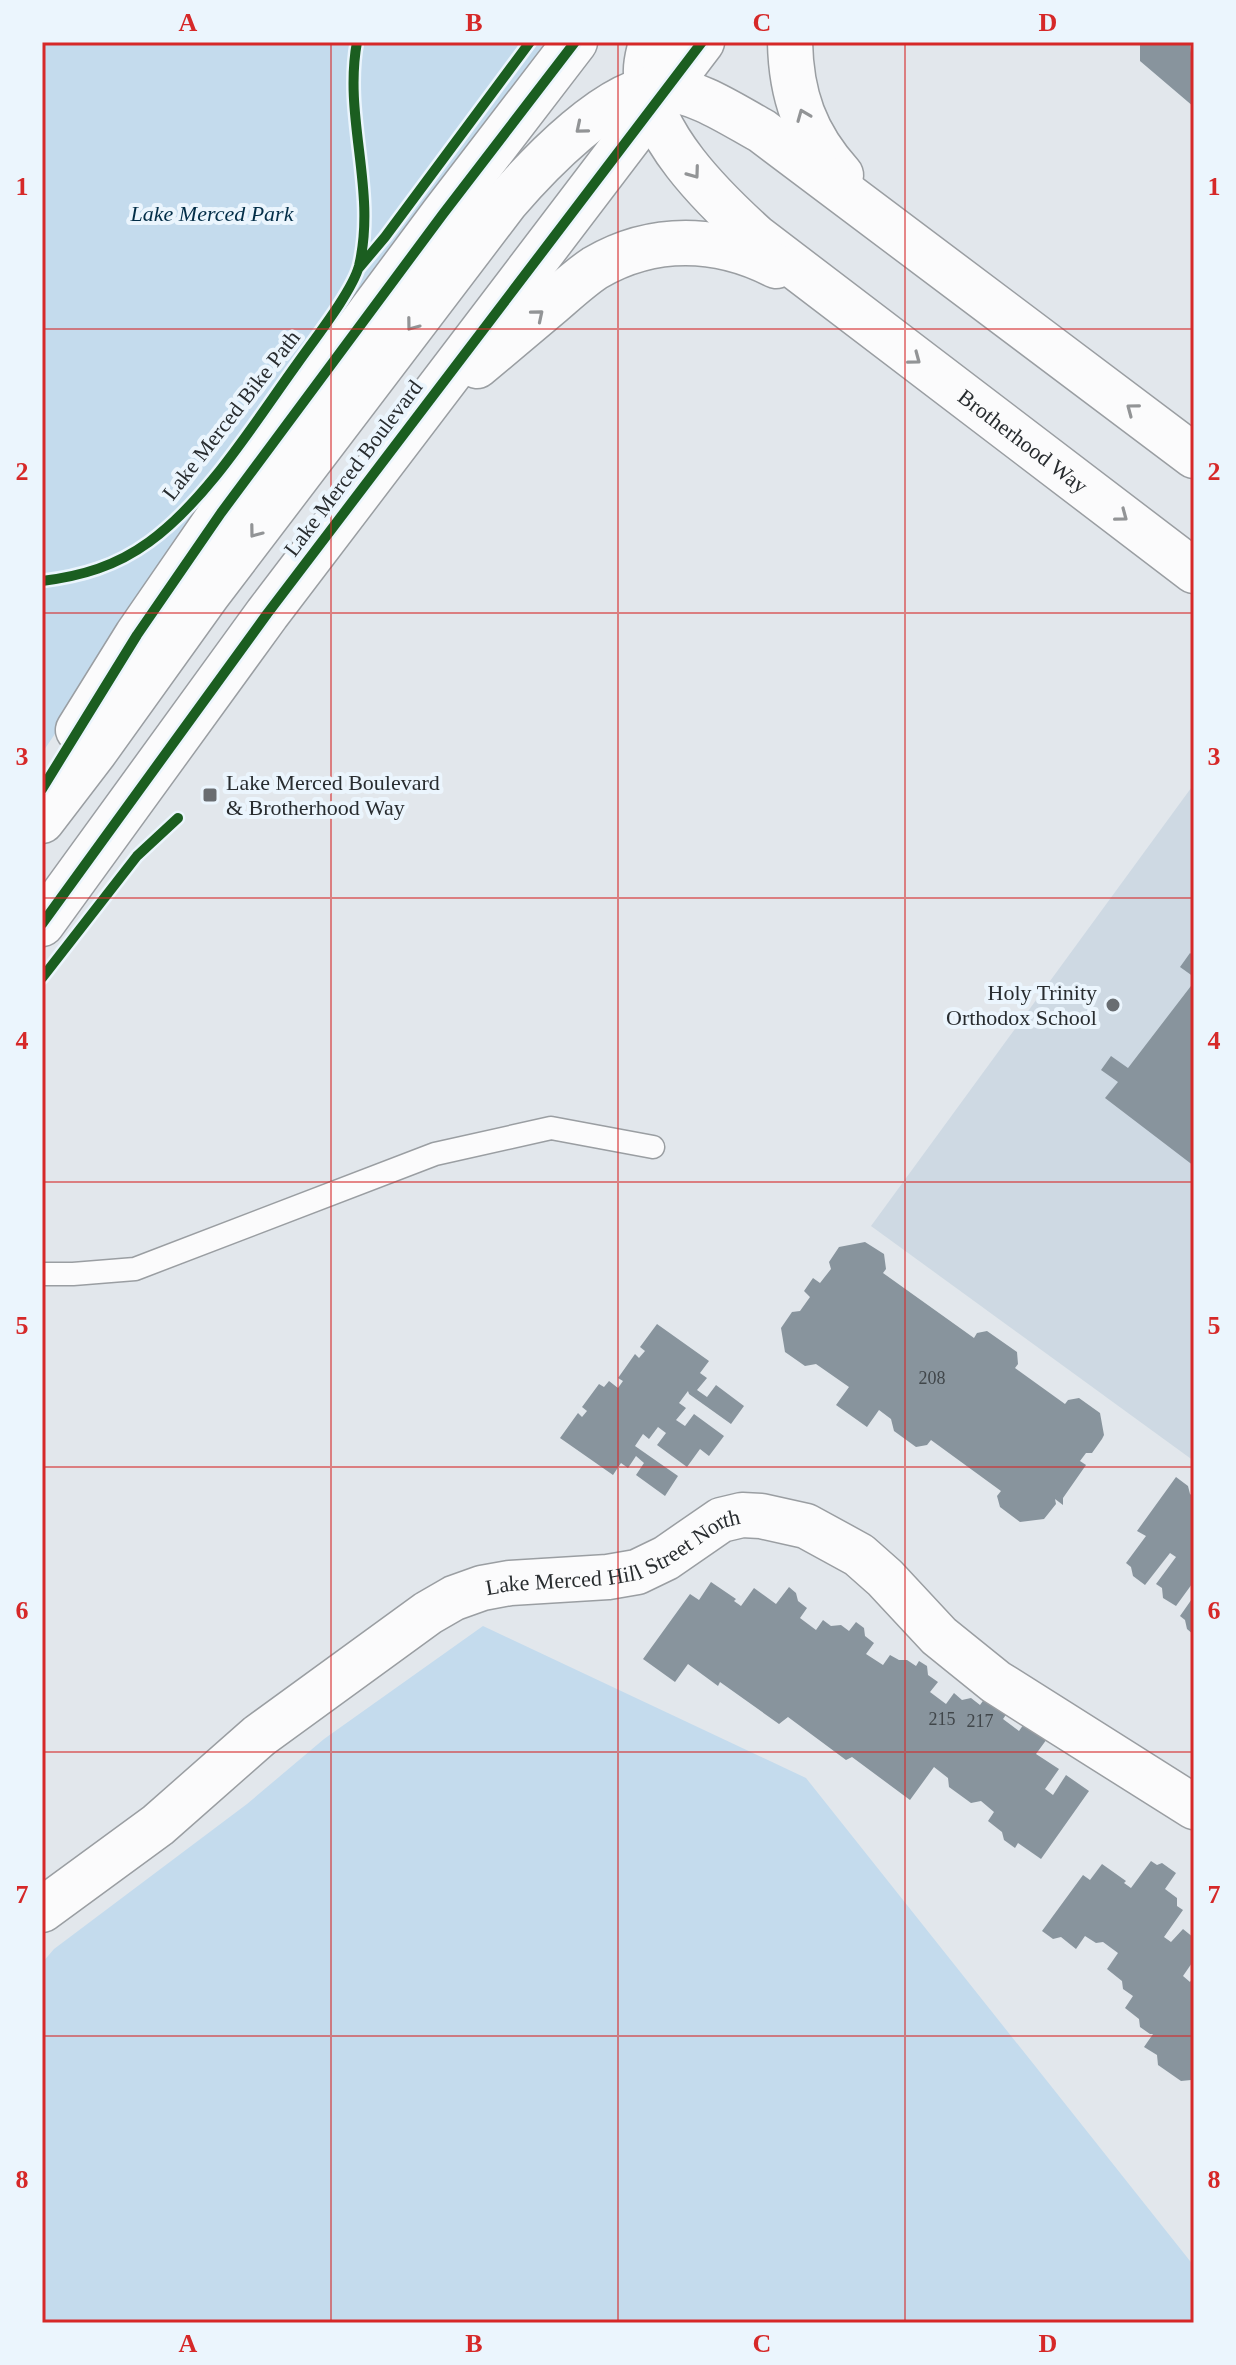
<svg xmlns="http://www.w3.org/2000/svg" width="1236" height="2365" viewBox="0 0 1236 2365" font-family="'Times New Roman',serif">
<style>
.built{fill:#ced9e3}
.green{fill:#c4dbed}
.building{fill:#88949d}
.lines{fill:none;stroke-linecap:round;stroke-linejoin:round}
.service-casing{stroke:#9a9ea2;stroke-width:25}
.minor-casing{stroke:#9a9ea2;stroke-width:47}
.secondary-casing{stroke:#9a9ea2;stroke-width:47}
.service{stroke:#fbfbfc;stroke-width:22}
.minor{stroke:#fbfbfc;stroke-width:44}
.secondary{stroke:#fbfbfc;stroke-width:44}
.cycleway-casing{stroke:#ebf5fd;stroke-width:15}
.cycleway{stroke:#1b5e20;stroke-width:10}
.oneway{stroke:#929496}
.grid{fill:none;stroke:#d62828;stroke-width:2;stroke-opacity:0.55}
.poi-dot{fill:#696d71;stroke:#ebf5fd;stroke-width:3}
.labels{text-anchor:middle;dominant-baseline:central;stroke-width:8;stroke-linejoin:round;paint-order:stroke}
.number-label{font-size:18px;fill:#40464a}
.park-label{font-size:22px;font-style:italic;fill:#032e48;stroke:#ebf5fd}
.street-label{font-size:22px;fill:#282c2f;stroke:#ebf5fd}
.poi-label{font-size:22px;fill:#282c2f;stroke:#ebf5fd;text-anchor:start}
.neatline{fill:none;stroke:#d62828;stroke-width:3}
.grid-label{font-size:26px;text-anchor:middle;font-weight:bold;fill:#d62828}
</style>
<rect width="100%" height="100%" fill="#e2e7ec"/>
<!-- built -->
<path class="built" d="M 1194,784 L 1194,1461 L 871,1226 Z"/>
<!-- green -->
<path class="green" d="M 42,42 L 556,42 L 183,545 L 42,753 Z
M 483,1626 L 806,1778 L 1194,2266 L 1194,2323 L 42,2323 L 42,1963 L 54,1949 L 247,1804 L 324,1739 Z"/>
<!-- building -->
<path class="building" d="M 1140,42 L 1190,42 L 1191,53 L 1194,56 L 1194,107 L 1140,61 Z
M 1190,953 L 1194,956 L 1194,977 L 1180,967 Z
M 1194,982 L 1194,1166 L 1105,1098 L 1118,1082 L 1101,1070 L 1111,1056 L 1128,1068 Z
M 865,1242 L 884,1254 L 886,1269 L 883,1273 L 974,1338 L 977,1333 L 987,1331 L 1017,1352 L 1018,1364 L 1015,1368 L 1065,1404 L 1068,1400 L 1079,1398 L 1100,1413 L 1104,1435 L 1102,1439 L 1092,1453 L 1086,1453 L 1080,1461 L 1086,1465 L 1063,1498 L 1063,1505 L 1055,1499 L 1056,1504 L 1044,1519 L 1020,1522 L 1000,1507 L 997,1496 L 1001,1491 L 931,1440 L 927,1445 L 916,1447 L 894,1431 L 891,1419 L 879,1410 L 867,1427 L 836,1405 L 849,1387 L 816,1364 L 805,1366 L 785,1352 L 781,1328 L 792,1312 L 800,1311 L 810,1297 L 804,1291 L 813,1278 L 820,1283 L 831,1269 L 829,1262 L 839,1247 Z
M 657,1324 L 709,1361 L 700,1373 L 707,1378 L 697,1390 L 707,1397 L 716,1385 L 744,1406 L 731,1424 L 689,1394 L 688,1391 L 679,1403 L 686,1408 L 676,1420 L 685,1426 L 694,1414 L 724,1436 L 709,1456 L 700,1449 L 687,1467 L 657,1445 L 666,1433 L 658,1427 L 649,1439 L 643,1434 L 635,1446 L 678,1476 L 665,1496 L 636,1475 L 644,1463 L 636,1456 L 628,1468 L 621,1463 L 613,1475 L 560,1438 L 578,1413 L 582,1417 L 587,1411 L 582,1407 L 599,1384 L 604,1387 L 609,1381 L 618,1388 L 623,1381 L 618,1378 L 635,1354 L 639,1358 L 645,1351 L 640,1347 Z
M 1176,1477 L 1188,1486 L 1190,1494 L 1194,1497 L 1194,1585 L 1192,1584 L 1176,1606 L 1163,1598 L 1162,1588 L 1156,1584 L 1176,1557 L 1170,1553 L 1145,1585 L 1133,1576 L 1131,1567 L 1126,1563 L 1146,1536 L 1137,1531 Z
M 711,1582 L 736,1599 L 734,1601 L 741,1606 L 754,1588 L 776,1604 L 789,1587 L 796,1593 L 798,1601 L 807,1608 L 800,1618 L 816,1630 L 823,1620 L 831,1626 L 841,1625 L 849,1631 L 856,1622 L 864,1628 L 865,1636 L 874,1643 L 866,1654 L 883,1665 L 890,1655 L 899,1660 L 907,1660 L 916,1666 L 919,1661 L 927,1666 L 928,1675 L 938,1682 L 930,1692 L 946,1704 L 954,1693 L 962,1700 L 971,1698 L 980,1705 L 992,1688 L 1010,1709 L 1003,1719 L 1019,1731 L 1026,1721 L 1052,1732 L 1036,1754 L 1059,1769 L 1045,1789 L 1053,1795 L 1066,1775 L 1089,1791 L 1041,1859 L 1018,1843 L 1015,1848 L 1004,1840 L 1002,1832 L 988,1821 L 994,1812 L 981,1801 L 971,1803 L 949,1787 L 948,1778 L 934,1767 L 910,1800 L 852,1757 L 846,1760 L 788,1717 L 779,1724 L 720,1682 L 718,1686 L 688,1664 L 675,1682 L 643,1659 L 690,1594 L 699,1600 Z
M 1194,1596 L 1194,1635 L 1187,1629 L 1185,1620 L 1180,1616 Z
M 1151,1861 L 1157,1865 L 1162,1863 L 1176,1873 L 1165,1889 L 1177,1898 L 1177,1906 L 1183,1910 L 1164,1937 L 1171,1942 L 1183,1929 L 1194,1938 L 1194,1960 L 1183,1976 L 1190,1982 L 1194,1976 L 1194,2082 L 1191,2080 L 1181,2081 L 1158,2065 L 1157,2055 L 1144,2047 L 1153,2034 L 1150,2034 L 1140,2027 L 1139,2019 L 1125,2008 L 1133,1996 L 1123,1989 L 1122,1981 L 1107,1969 L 1118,1953 L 1103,1942 L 1096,1943 L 1085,1936 L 1076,1949 L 1061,1937 L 1053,1939 L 1042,1931 L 1083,1875 L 1090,1880 L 1102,1864 L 1126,1881 L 1124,1883 L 1131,1888 Z"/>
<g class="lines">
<defs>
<path id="service" d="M 42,1274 L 73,1274 L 135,1269 L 435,1154 L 551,1128 L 653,1147"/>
<g id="minor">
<path id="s1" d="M 42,1910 L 158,1825 L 259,1736 L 428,1613 L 454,1598 L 482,1588 L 510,1583 L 608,1577 L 637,1572 L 666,1558 L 721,1520 L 742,1515 L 761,1516 L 806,1526 L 859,1555 L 885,1578 L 939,1636 L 996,1682 L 1194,1807"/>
</g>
<g id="secondary">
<path id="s2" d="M 651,42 C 649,52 645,63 646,73 C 647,134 713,198 756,237 L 1194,571"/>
<path d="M 790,42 C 791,95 805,135 841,175"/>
<path d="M 477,366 C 502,345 527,324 552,303 C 566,291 580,278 595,268 C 653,234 718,236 776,266"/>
<path d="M 78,730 L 137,635 L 221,513 L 443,214 L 575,42"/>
<path d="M 42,821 L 94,753 L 208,594 L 506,202 C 536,167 613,85 661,88 C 698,91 731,114 762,131 L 1194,456"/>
<path d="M 42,924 L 267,614 L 702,42"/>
</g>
</defs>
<!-- service casing -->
<use href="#service" class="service-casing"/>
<!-- minor casing -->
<use href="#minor" class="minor-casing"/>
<!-- secondary casing -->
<use href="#secondary" class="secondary-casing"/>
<!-- service -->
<use href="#service" class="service"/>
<!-- minor -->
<use href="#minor" class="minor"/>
<!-- secondary -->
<use href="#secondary" class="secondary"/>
<defs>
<path id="cycleway" d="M 358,269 L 385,237 L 530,42
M 42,581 C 82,576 116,566 149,542 C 207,500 255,422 297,364 C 313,341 352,292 359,266 C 377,190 343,118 357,42
M 42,789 L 137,635 L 221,513 L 443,214 L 575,42
M 42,924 L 267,614 L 702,42
M 42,978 L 137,856 L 178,818"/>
</defs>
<!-- cycleway casing -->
<use href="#cycleway" class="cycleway-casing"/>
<!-- cycleway -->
<use href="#cycleway" class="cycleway"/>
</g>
<!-- one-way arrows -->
<defs><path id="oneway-chevron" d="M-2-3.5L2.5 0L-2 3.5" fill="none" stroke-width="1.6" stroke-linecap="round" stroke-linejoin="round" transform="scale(2)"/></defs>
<g class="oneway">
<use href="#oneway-chevron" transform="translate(803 115) rotate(-112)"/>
<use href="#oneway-chevron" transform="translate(581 128) rotate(140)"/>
<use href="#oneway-chevron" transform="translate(694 173) rotate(54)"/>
<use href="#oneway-chevron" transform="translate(538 315) rotate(-40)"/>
<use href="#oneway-chevron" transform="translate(412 325) rotate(127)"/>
<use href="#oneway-chevron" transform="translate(915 359) rotate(37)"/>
<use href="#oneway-chevron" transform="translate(1132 409) rotate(-143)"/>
<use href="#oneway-chevron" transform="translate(1122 516) rotate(37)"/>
<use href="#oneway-chevron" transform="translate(255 532) rotate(127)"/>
</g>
<!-- grid -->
<path class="grid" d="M 331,42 L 331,2323M 618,42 L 618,2323M 905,42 L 905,2323M 42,329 L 1194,329M 42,613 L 1194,613M 42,898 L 1194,898M 42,1182 L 1194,1182M 42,1467 L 1194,1467M 42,1752 L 1194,1752M 42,2036 L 1194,2036"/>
<!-- markers -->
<g class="poi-dot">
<rect x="202" y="787" width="16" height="16" rx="4"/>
<circle cx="1113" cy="1005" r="8"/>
</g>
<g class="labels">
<!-- number labels -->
<g class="number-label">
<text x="932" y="1378">208</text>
<text x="942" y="1719">215</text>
<text x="980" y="1721">217</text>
</g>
<!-- park labels -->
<g class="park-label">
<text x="212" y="213">Lake Merced Park</text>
</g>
<!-- street labels -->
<g class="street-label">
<text transform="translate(231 415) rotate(-52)">Lake Merced Bike Path</text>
<text stroke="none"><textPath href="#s2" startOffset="570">Brotherhood Way</textPath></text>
<text transform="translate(353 468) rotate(-53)">Lake Merced Boulevard</text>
<text stroke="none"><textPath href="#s1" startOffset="686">Lake Merced Hill Street North</textPath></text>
</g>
<!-- poi labels -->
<g class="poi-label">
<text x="226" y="782">Lake Merced Boulevard<tspan x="226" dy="25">&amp; Brotherhood Way</tspan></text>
<text x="1097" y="992" text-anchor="end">Holy Trinity<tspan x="1097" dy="25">Orthodox School</tspan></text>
</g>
</g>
<!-- border -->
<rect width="1236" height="2365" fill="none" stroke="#ebf5fd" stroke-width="88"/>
<rect x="44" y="44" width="1148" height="2277" class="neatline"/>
<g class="grid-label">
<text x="188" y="31">A</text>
<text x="474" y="31">B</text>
<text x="762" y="31">C</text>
<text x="1048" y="31">D</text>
<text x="22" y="195">1</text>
<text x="1214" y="195">1</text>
<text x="22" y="480">2</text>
<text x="1214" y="480">2</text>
<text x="22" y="765">3</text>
<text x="1214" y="765">3</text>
<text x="22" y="1049">4</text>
<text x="1214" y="1049">4</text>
<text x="22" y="1334">5</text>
<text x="1214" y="1334">5</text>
<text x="22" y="1619">6</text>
<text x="1214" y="1619">6</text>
<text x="22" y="1903">7</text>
<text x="1214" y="1903">7</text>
<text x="22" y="2188">8</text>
<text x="1214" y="2188">8</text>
<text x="188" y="2352">A</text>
<text x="474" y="2352">B</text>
<text x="762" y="2352">C</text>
<text x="1048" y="2352">D</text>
</g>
</svg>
